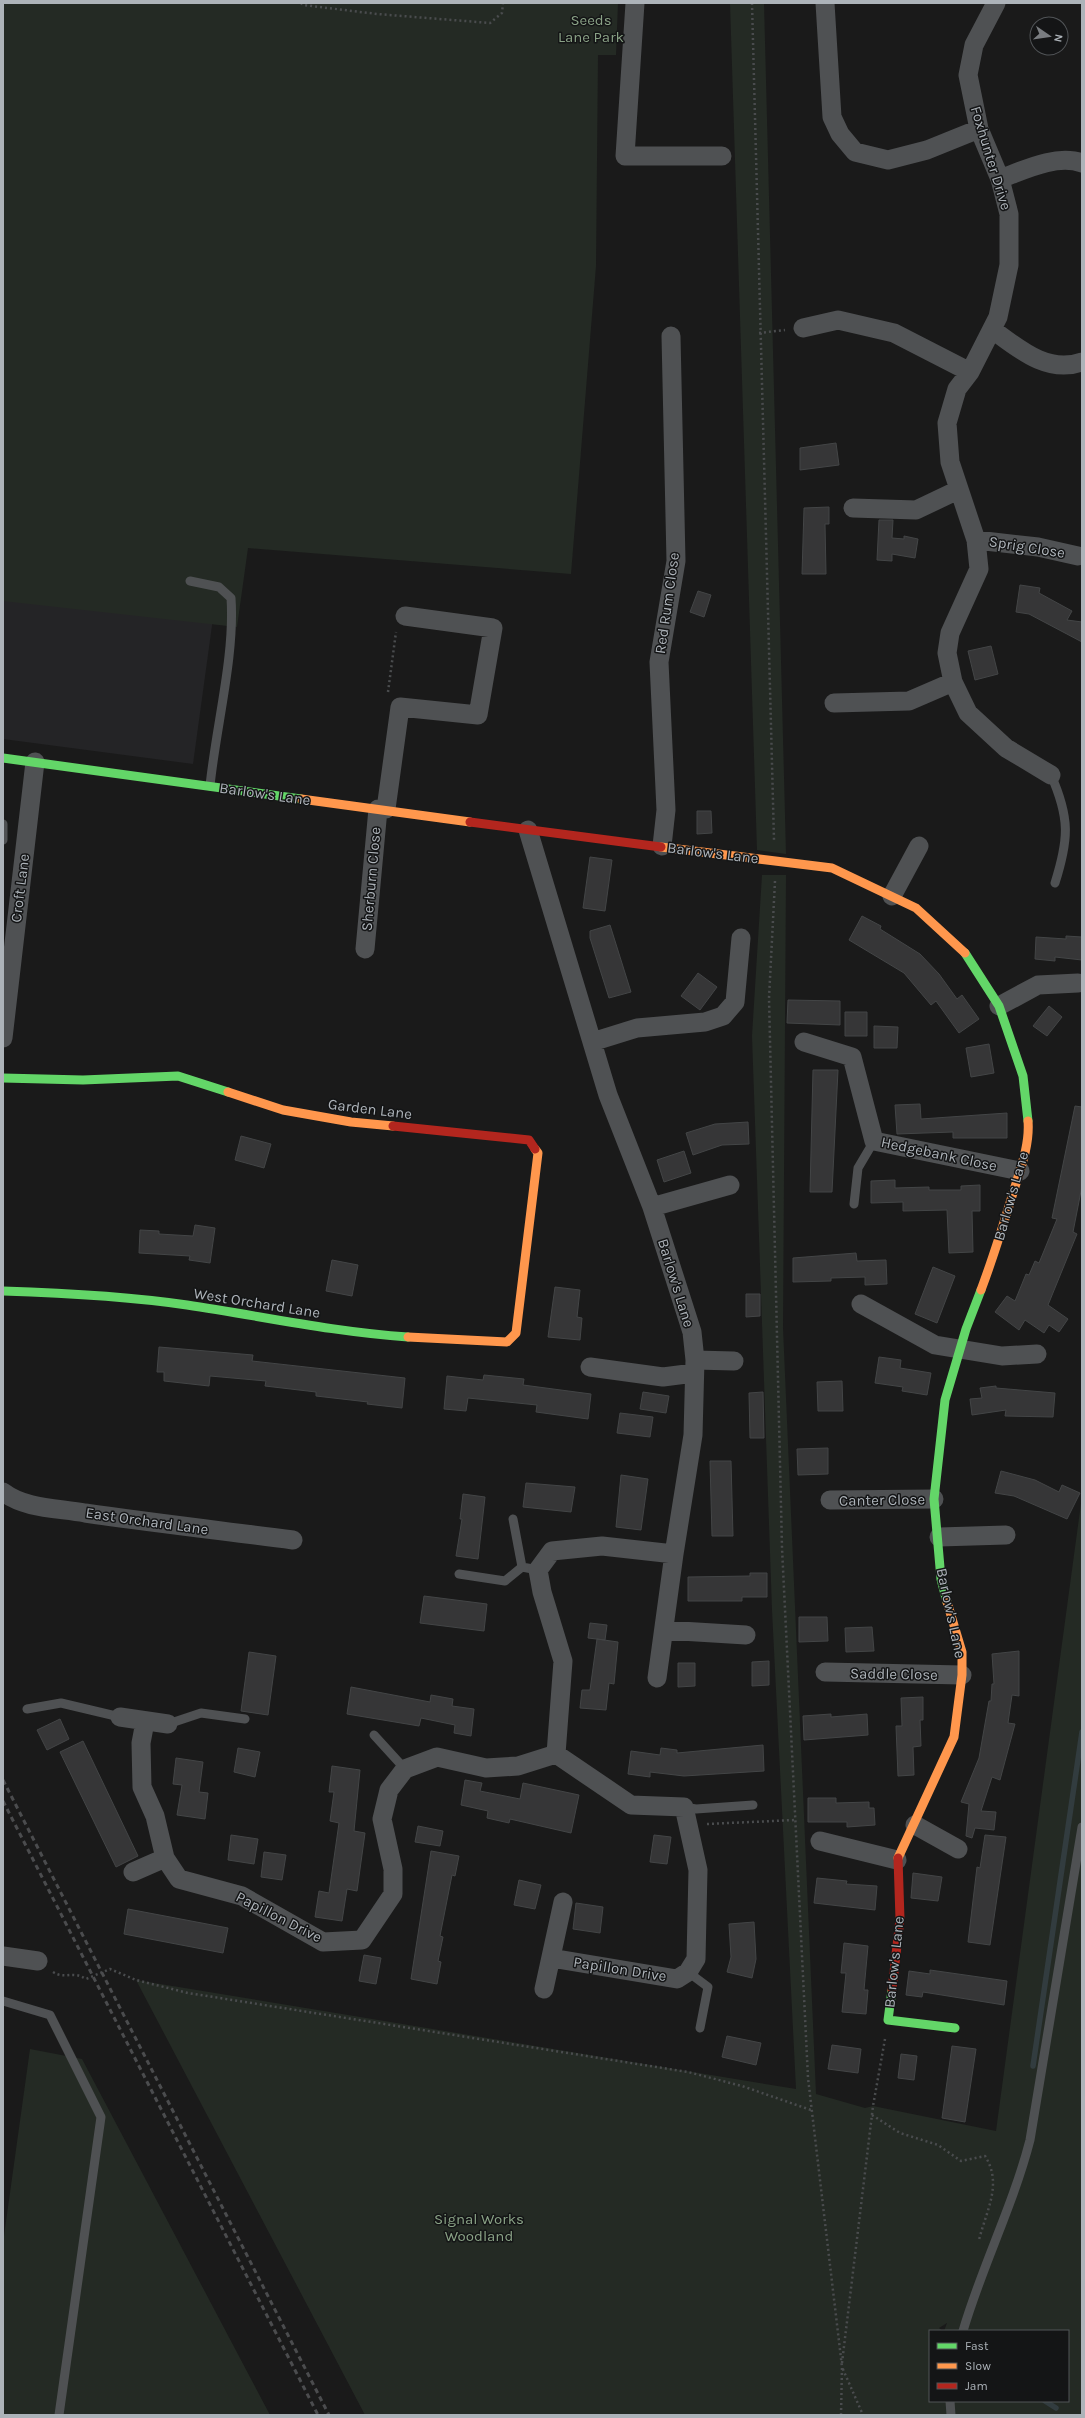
<svg xmlns="http://www.w3.org/2000/svg" width="1085" height="2418" viewBox="0 0 1085 2418" font-family="Karla,sans-serif">
<style>
.built{fill:#242426}
.green{fill:#242a24;fill-rule:evenodd}
.lines{fill:none;stroke-linecap:round;stroke-linejoin:round}
.stream{stroke:#323c3f;stroke-width:5.5}
.building{fill:#363637;stroke:#434546}
.path{stroke:#4a4c4e;stroke-width:2.5;stroke-dasharray:2 3;stroke-linecap:butt}
.lane{stroke:#4f5153;stroke-width:9}
.street{stroke:#4f5153;stroke-width:19}
.fast{stroke:#63d668;stroke-width:9}
.slow{stroke:#ff974d;stroke-width:9}
.jam{stroke:#b3261e;stroke-width:9}
.rail{stroke:#4b4c4e;stroke-width:3;stroke-dasharray:5 4;stroke-linecap:butt}
.labels{text-anchor:middle;dominant-baseline:central;stroke-width:3;stroke-linejoin:round;paint-order:stroke}
.park-label{font-size:15px;fill:#8aa286;stroke:#141516}
.street-label{font-size:15px;fill:#adb3b9;stroke:#141516}
</style>
<rect width="100%" height="100%" fill="#1a1a1a"/>
<!-- built -->
<path class="built" d="M 3,584 L 214,611 L 193,764 L 3,739 Z"/>
<!-- green -->
<path class="green" d="M 3,3 L 618,3 L 616,55 L 598,55 L 596,266 L 571,574 L 248,548 L 237,627 L 3,601 Z
M 730,3 L 764,3 L 786,854 L 757,850 Z
M 762,875 L 786,875 L 783,1328 L 816,2094 L 865,2108 L 873,2106 L 996,2131 L 1082,1496 L 1082,2415 L 365,2415 L 136,1980 L 796,2089 L 772,1610 L 752,1036 ZM 947,2323 L 944,2331 L 1068,2331 L 1068,2401 L 930,2401 L 930,2331 L 943,2331 L 939,2328 Z
M 30,2049 L 82,2059 L 270,2415 L 3,2415 L 3,2243 Z"/>
<g class="lines">
<!-- stream -->
<path class="stream" d="M 1033,2066 L 1082,1732
M 1045,2401 L 1056,2408"/>
</g>
<!-- building -->
<path class="building" d="M 836,443 L 839,465 L 800,470 L 800,448 Z
M 829,507 L 829,524 L 825,524 L 826,574 L 802,574 L 804,508 Z
M 879,520 L 893,520 L 892,538 L 904,539 L 904,536 L 918,539 L 915,558 L 892,554 L 892,561 L 877,560 Z
M 1020,585 L 1040,588 L 1039,593 L 1072,611 L 1067,620 L 1082,622 L 1082,642 L 1029,614 L 1016,612 Z
M 698,591 L 711,595 L 704,617 L 690,612 Z
M 991,646 L 998,674 L 975,680 L 968,651 Z
M 697,811 L 711,811 L 712,833 L 697,834 Z
M 590,857 L 612,860 L 605,911 L 583,908 Z
M 862,916 L 881,926 L 880,929 L 920,954 L 939,974 L 957,999 L 962,995 L 979,1019 L 959,1033 L 936,1001 L 931,1005 L 904,973 L 849,940 Z
M 610,925 L 631,992 L 609,998 L 590,938 L 590,931 Z
M 1066,936 L 1082,937 L 1082,960 L 1055,957 L 1055,961 L 1035,959 L 1036,937 L 1066,939 Z
M 698,973 L 717,987 L 700,1010 L 681,996 Z
M 788,1000 L 840,1001 L 840,1025 L 787,1023 Z
M 1049,1006 L 1062,1017 L 1047,1036 L 1033,1026 Z
M 845,1012 L 867,1012 L 867,1036 L 845,1036 Z
M 874,1026 L 898,1027 L 897,1048 L 874,1048 Z
M 989,1044 L 994,1073 L 971,1077 L 966,1048 Z
M 813,1070 L 838,1070 L 832,1192 L 810,1192 Z
M 920,1104 L 921,1119 L 1007,1113 L 1007,1138 L 953,1138 L 953,1132 L 897,1134 L 895,1105 Z
M 1075,1106 L 1082,1107 L 1082,1186 L 1073,1232 L 1077,1234 L 1048,1305 L 1068,1319 L 1059,1332 L 1049,1325 L 1044,1333 L 1025,1320 L 1019,1330 L 995,1312 L 1007,1296 L 1015,1301 L 1026,1274 L 1029,1275 L 1035,1261 L 1039,1263 L 1057,1219 L 1052,1218 Z
M 748,1122 L 749,1144 L 722,1145 L 693,1155 L 686,1133 L 715,1124 Z
M 241,1136 L 271,1144 L 264,1168 L 235,1160 Z
M 684,1151 L 691,1173 L 664,1182 L 657,1160 Z
M 895,1180 L 895,1188 L 929,1187 L 929,1190 L 961,1190 L 961,1186 L 980,1185 L 980,1211 L 972,1211 L 973,1252 L 949,1253 L 947,1210 L 903,1211 L 903,1202 L 871,1203 L 871,1181 Z
M 195,1225 L 215,1228 L 210,1263 L 189,1260 L 190,1256 L 139,1253 L 140,1230 L 159,1231 L 159,1234 L 193,1236 Z
M 856,1253 L 857,1261 L 886,1260 L 887,1284 L 865,1285 L 865,1277 L 831,1278 L 831,1281 L 793,1282 L 793,1258 Z
M 332,1260 L 358,1265 L 352,1296 L 326,1291 Z
M 933,1267 L 955,1276 L 937,1323 L 915,1314 Z
M 555,1287 L 580,1290 L 577,1317 L 582,1318 L 580,1340 L 548,1337 Z
M 746,1294 L 760,1294 L 760,1316 L 746,1317 Z
M 159,1347 L 253,1355 L 252,1361 L 405,1378 L 402,1408 L 367,1404 L 368,1402 L 316,1396 L 316,1392 L 265,1386 L 266,1381 L 210,1376 L 209,1386 L 164,1381 L 164,1372 L 157,1372 Z
M 879,1357 L 901,1360 L 900,1368 L 931,1373 L 927,1395 L 902,1391 L 903,1387 L 875,1383 Z
M 484,1375 L 524,1379 L 523,1385 L 591,1394 L 588,1419 L 536,1412 L 537,1405 L 468,1398 L 466,1411 L 444,1409 L 447,1376 L 483,1380 Z
M 842,1381 L 843,1411 L 818,1411 L 817,1382 Z
M 996,1386 L 996,1388 L 1055,1393 L 1053,1417 L 1005,1416 L 1006,1410 L 972,1415 L 970,1399 L 982,1398 L 980,1388 Z
M 643,1392 L 669,1396 L 666,1413 L 640,1409 Z
M 763,1392 L 764,1438 L 750,1438 L 749,1393 Z
M 620,1413 L 653,1417 L 650,1437 L 617,1433 Z
M 828,1448 L 828,1474 L 798,1475 L 797,1449 Z
M 710,1461 L 731,1461 L 733,1536 L 712,1536 Z
M 1001,1471 L 1035,1480 L 1059,1492 L 1062,1485 L 1080,1493 L 1067,1519 L 1014,1496 L 995,1493 Z
M 621,1475 L 648,1479 L 641,1530 L 616,1527 Z
M 526,1483 L 575,1487 L 571,1512 L 523,1507 Z
M 463,1494 L 485,1497 L 478,1559 L 456,1556 L 462,1519 L 460,1519 Z
M 750,1573 L 767,1573 L 767,1597 L 742,1597 L 742,1601 L 688,1601 L 688,1577 L 750,1576 Z
M 424,1596 L 487,1604 L 484,1631 L 420,1623 Z
M 799,1617 L 827,1617 L 828,1641 L 799,1642 Z
M 590,1623 L 607,1625 L 605,1640 L 588,1638 Z
M 872,1627 L 874,1651 L 846,1652 L 845,1628 Z
M 597,1639 L 618,1642 L 614,1684 L 609,1683 L 606,1710 L 580,1708 L 582,1690 L 590,1690 Z
M 1019,1651 L 1019,1696 L 1012,1695 L 1008,1723 L 1015,1724 L 1000,1780 L 992,1777 L 981,1811 L 996,1812 L 994,1830 L 975,1828 L 972,1838 L 966,1836 L 969,1804 L 961,1802 L 979,1758 L 989,1701 L 991,1701 L 992,1684 L 994,1684 L 992,1654 Z
M 249,1652 L 276,1656 L 268,1715 L 241,1711 Z
M 769,1661 L 769,1685 L 752,1686 L 752,1662 Z
M 678,1663 L 695,1663 L 695,1686 L 678,1687 Z
M 351,1687 L 430,1702 L 431,1695 L 453,1699 L 452,1706 L 474,1709 L 471,1736 L 454,1733 L 455,1725 L 421,1718 L 419,1726 L 347,1714 Z
M 923,1697 L 923,1720 L 920,1720 L 921,1746 L 913,1747 L 914,1775 L 898,1776 L 896,1726 L 902,1726 L 901,1698 Z
M 831,1714 L 831,1717 L 867,1714 L 868,1735 L 804,1740 L 803,1716 Z
M 60,1719 L 69,1739 L 47,1750 L 37,1730 Z
M 83,1741 L 138,1856 L 116,1867 L 60,1752 Z
M 763,1745 L 764,1771 L 684,1776 L 650,1772 L 650,1777 L 628,1774 L 631,1751 L 660,1755 L 661,1748 L 677,1750 L 677,1753 Z
M 238,1748 L 260,1752 L 255,1777 L 234,1772 Z
M 176,1758 L 203,1762 L 199,1792 L 208,1793 L 205,1819 L 177,1815 L 182,1785 L 173,1784 Z
M 332,1766 L 360,1770 L 354,1831 L 365,1833 L 357,1891 L 347,1889 L 342,1921 L 315,1917 L 319,1891 L 329,1893 L 339,1823 L 330,1821 L 334,1792 L 329,1792 Z
M 465,1780 L 482,1783 L 480,1791 L 520,1799 L 523,1783 L 579,1795 L 571,1833 L 510,1819 L 509,1823 L 487,1818 L 488,1811 L 461,1805 Z
M 808,1798 L 836,1798 L 836,1803 L 869,1802 L 869,1808 L 874,1808 L 875,1825 L 847,1827 L 847,1822 L 808,1822 Z
M 418,1826 L 443,1831 L 440,1846 L 415,1842 Z
M 231,1835 L 258,1839 L 254,1864 L 228,1860 Z
M 654,1835 L 671,1837 L 667,1864 L 650,1862 Z
M 985,1835 L 1006,1837 L 990,1945 L 968,1942 L 977,1867 L 980,1868 Z
M 431,1851 L 459,1856 L 455,1876 L 452,1875 L 440,1936 L 443,1937 L 438,1961 L 441,1962 L 437,1984 L 411,1979 Z
M 264,1852 L 286,1855 L 282,1880 L 261,1877 Z
M 913,1873 L 942,1877 L 938,1901 L 911,1898 Z
M 817,1878 L 847,1881 L 846,1884 L 877,1886 L 875,1910 L 814,1903 Z
M 519,1880 L 541,1885 L 535,1909 L 514,1905 Z
M 576,1903 L 603,1907 L 600,1933 L 573,1929 Z
M 128,1909 L 228,1928 L 223,1953 L 124,1934 Z
M 754,1922 L 756,1959 L 752,1978 L 727,1972 L 731,1957 L 729,1924 Z
M 844,1943 L 868,1946 L 864,1990 L 868,1990 L 866,2014 L 842,2012 L 846,1973 L 841,1973 Z
M 364,1955 L 381,1958 L 376,1984 L 359,1981 Z
M 930,1970 L 1007,1981 L 1004,2005 L 923,1992 L 922,1997 L 906,1995 L 909,1971 L 930,1974 Z
M 727,2036 L 761,2043 L 756,2065 L 722,2057 Z
M 832,2045 L 861,2049 L 858,2073 L 828,2069 Z
M 952,2046 L 976,2049 L 965,2122 L 942,2118 Z
M 901,2054 L 917,2056 L 914,2080 L 898,2078 Z"/>
<g class="lines">
<!-- path -->
<path class="path" d="M 301,3 L 303,5 L 377,14 L 490,23 L 502,13 L 503,3
M 752,3 L 774,840
M 759,333 L 785,330
M 388,692 L 396,632
M 775,881 L 769,998 L 782,1548 L 808,2078 L 842,2367
M 707,1824 L 795,1820
M 53,1972 C 65,1980 72,1970 86,1979 L 110,1969 L 136,1980 L 188,1993 L 688,2072 L 742,2086 L 811,2110
M 872,2115 L 900,2133 L 938,2145 L 961,2161 L 985,2156 C 1003,2184 986,2211 979,2240
M 842,2363 L 873,2106 L 885,2039
M 841,2415 L 842,2367 L 863,2415"/>
<!-- lane -->
<path class="lane" d="M 190,581 L 219,587 L 231,598 C 235,656 216,726 210,786
M 1051,775 C 1070,818 1069,839 1055,883
M 3,824 L 3,840
M 854,1204 L 858,1168 L 874,1141
M 513,1519 L 522,1567
M 459,1574 L 505,1581 L 522,1567 L 538,1570
M 27,1709 L 61,1703 L 120,1717
M 168,1724 L 201,1713 L 245,1719
M 374,1735 L 405,1769
M 684,1807 L 696,1809 L 753,1805
M 688,1972 L 708,1987 L 700,2028
M 3,2001 L 50,2015 L 101,2117 L 59,2415
M 963,2331 C 982,2266 1013,2206 1030,2140 L 1082,1827
M 950,2401 L 951,2415"/>
<!-- street -->
<path class="street" d="M 635,3 L 625,156 L 722,156
M 825,3 L 832,117 L 840,134 L 855,152 L 888,160 L 927,150 L 979,129
M 996,3 L 974,45 L 968,75 L 979,129 L 1000,179 L 1009,214 L 1009,265 L 998,317 L 970,372 L 957,389 L 947,423 L 950,462 L 976,540 L 979,569 L 950,633 L 947,653 L 953,682 L 968,713 L 1006,748 L 1051,775
M 1000,179 C 1024,170 1056,154 1082,163
M 803,328 L 838,320 L 894,333 L 970,372
M 993,330 C 1019,349 1047,374 1082,362
M 853,508 L 916,510 L 958,490
M 976,540 L 1038,547 L 1078,556
M 834,703 L 909,701 L 953,682
M 386,809 L 400,707 L 478,715 L 493,628 L 405,616
M 528,830 L 608,1095 L 652,1207 L 692,1332 L 695,1360 L 693,1435 L 674,1554 L 657,1678
M 662,846 L 666,810 L 659,662 L 676,561 L 671,336
M 892,896 L 919,846
M 365,949 L 378,809
M 999,1006 L 1038,985 L 1078,983
M 3,1038 L 35,762
M 592,1042 L 637,1028 L 705,1022 L 723,1016 L 735,1002 L 741,938
M 804,1042 L 852,1057 L 874,1141 L 1020,1171
M 652,1207 L 730,1185
M 861,1304 L 935,1345 L 1002,1356 L 1037,1354
M 695,1360 L 734,1361
M 590,1367 L 663,1377 L 694,1373
M 3,1492 C 25,1509 58,1508 85,1513 C 154,1523 224,1531 293,1540
M 830,1500 L 934,1499
M 939,1537 L 1006,1535
M 664,1630 L 746,1635
M 825,1672 L 962,1675
M 120,1717 L 168,1724
M 145,1722 L 141,1743 L 142,1787 L 155,1816 L 165,1858 L 179,1879 L 242,1896 L 323,1942 L 362,1940 L 393,1894 L 393,1869 L 382,1819 L 389,1790 L 405,1769 L 437,1757 L 486,1768 L 518,1766 L 556,1754
M 915,1825 L 958,1849
M 820,1841 L 897,1860
M 133,1872 L 165,1858
M 3,1956 L 38,1961
M 551,1958 L 677,1979 L 688,1972 L 696,1959 L 698,1870 L 684,1807 L 631,1805 L 556,1754 L 563,1661 L 542,1592 L 538,1570 L 552,1551 L 602,1546 L 674,1554
M 544,1989 L 563,1902"/>
<!-- fast -->
<path class="fast" d="M 3,758 L 301,799
M 965,953 L 999,1006 L 1023,1076 L 1028,1121
M 3,1078 L 83,1080 L 178,1076 L 228,1092
M 3,1291 C 65,1293 126,1296 187,1305 C 261,1316 333,1332 408,1337
M 947,1602 L 941,1579 L 934,1499 L 945,1400 L 966,1329 L 981,1290
M 892,1990 L 888,2020 L 955,2028"/>
<!-- slow -->
<path class="slow" d="M 301,799 L 470,822
M 661,847 L 832,868 L 916,908 L 965,953
M 228,1092 L 283,1110 L 351,1122 L 393,1126
M 981,1290 C 993,1258 1003,1226 1013,1193 C 1020,1170 1030,1145 1028,1121
M 408,1337 L 507,1342 L 516,1333 L 538,1153 L 535,1149
M 898,1858 L 954,1737 L 962,1675 L 962,1652 L 947,1602"/>
<!-- jam -->
<path class="jam" d="M 470,822 L 661,847
M 393,1126 L 529,1140 L 535,1149
M 892,1990 L 900,1919 L 898,1858"/>
<!-- rail -->
<path class="rail" d="M 3,1780 L 329,2415
M 3,1801 L 318,2415"/>
</g>
<g class="labels">
<!-- park labels -->
<g class="park-label">
<text x="591" y="20">Seeds<tspan x="591" dy="17">Lane Park</tspan></text>
<text x="479" y="2219">Signal Works<tspan x="479" dy="17">Woodland</tspan></text>
</g>
<!-- street labels -->
<g class="street-label">
<text transform="translate(991 158) rotate(73)">Foxhunter Drive</text>
<text transform="translate(1027 547) rotate(9)">Sprig Close</text>
<text transform="translate(667 603) rotate(-82)">Red Rum Close</text>
<text transform="translate(265 794) rotate(8)">Barlow's Lane</text>
<text transform="translate(713 853) rotate(7)">Barlow's Lane</text>
<text transform="translate(371 879) rotate(-85)">Sherburn Close</text>
<text transform="translate(20 888) rotate(-83)">Croft Lane</text>
<text transform="translate(370 1109) rotate(7)">Garden Lane</text>
<text transform="translate(939 1154) rotate(12)">Hedgebank Close</text>
<text transform="translate(1011 1196) rotate(-74)">Barlow's Lane</text>
<text transform="translate(676 1283) rotate(73)">Barlow's Lane</text>
<text transform="translate(257 1303) rotate(9)">West Orchard Lane</text>
<text transform="translate(882 1500) rotate(-1)">Canter Close</text>
<text transform="translate(147 1521) rotate(8)">East Orchard Lane</text>
<text transform="translate(951 1613) rotate(78)">Barlow's Lane</text>
<text transform="translate(894 1674) rotate(1)">Saddle Close</text>
<text transform="translate(279 1917) rotate(27)">Papillon Drive</text>
<text transform="translate(894 1962) rotate(-84)">Barlow's Lane</text>
<text transform="translate(620 1969) rotate(9)">Papillon Drive</text>
</g>
</g>
<!-- border -->
<rect width="1085" height="2418" fill="none" stroke="#adb3b9" stroke-width="8"/>
<!-- legend -->
<rect x="929" y="2330" width="140" height="72" fill="#141516" stroke="#515457"/>
<rect x="937" y="2343" width="20" height="6" fill="#63d668" stroke="#515457"/>
<text x="965" y="2350" font-size="12" fill="#adb3b9">Fast</text>
<rect x="937" y="2363" width="20" height="6" fill="#ff974d" stroke="#515457"/>
<text x="965" y="2370" font-size="12" fill="#adb3b9">Slow</text>
<rect x="937" y="2383" width="20" height="6" fill="#b3261e" stroke="#515457"/>
<text x="965" y="2390" font-size="12" fill="#adb3b9">Jam</text>
<!-- north arrow -->
<g transform="translate(1049 36) rotate(103)"><circle r="19" fill="#141516" stroke="#515457"/>
<path d="M0-3L7 15L0 10L-7 15Z" fill="#7a7d81"/>
<text y="-6" font-size="11" font-weight="bold" text-anchor="middle" fill="#adb3b9">N</text>
</g>
</svg>
